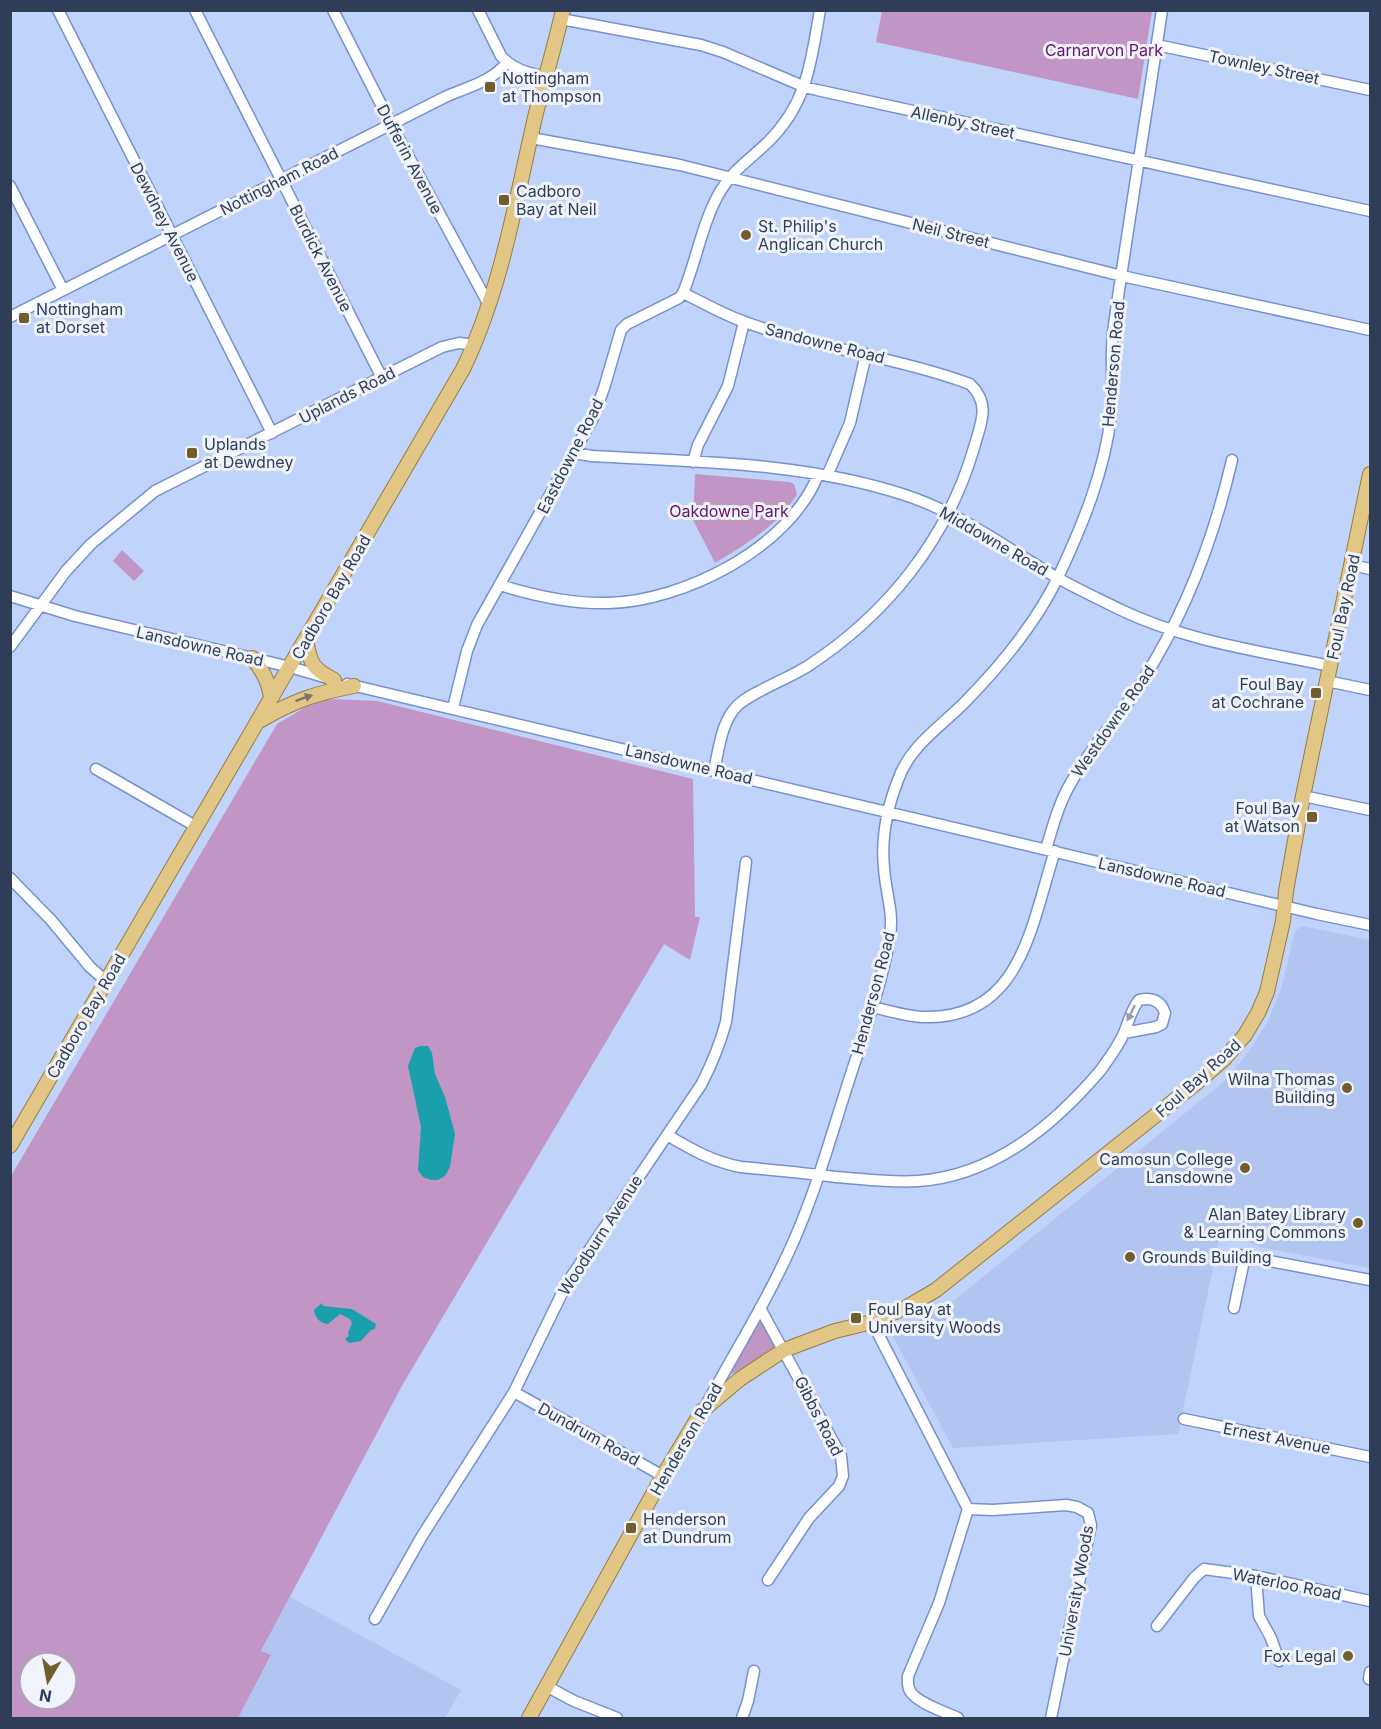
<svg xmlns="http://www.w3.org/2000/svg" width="1381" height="1729" viewBox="0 0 1381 1729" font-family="Inter,sans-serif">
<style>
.built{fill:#b1c5f0}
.green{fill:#c296c4;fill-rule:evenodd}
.water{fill:#19a0ac}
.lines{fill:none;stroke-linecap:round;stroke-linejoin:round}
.minor-casing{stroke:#7591ce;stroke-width:13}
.major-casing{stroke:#977d40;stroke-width:16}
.minor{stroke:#fff;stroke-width:10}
.major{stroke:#e2c685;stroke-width:14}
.oneway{fill:#777469}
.oneway2{fill:#989eab}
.poi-dot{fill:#735d2d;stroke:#f0f4fa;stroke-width:2}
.labels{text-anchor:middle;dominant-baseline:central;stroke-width:6;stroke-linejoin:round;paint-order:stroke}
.park-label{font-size:16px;fill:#691070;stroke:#f0f4fa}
.street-label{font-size:16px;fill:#303d57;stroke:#f0f4fa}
.poi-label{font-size:16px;fill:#303d57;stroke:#f0f4fa;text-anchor:start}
</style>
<rect width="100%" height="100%" fill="#c0d3fa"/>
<!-- built -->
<path class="built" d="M 1302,926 L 1370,940 L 1370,1268 L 1260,1247 L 1238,1237 L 1231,1236 L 1219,1240 L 1178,1434 L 953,1448 L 891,1333 L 934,1313 L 952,1302 L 1221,1084 L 1248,1053 L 1268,1021 L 1281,989 L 1295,931 Z
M 290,1597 L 461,1690 L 445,1718 L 238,1718 L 271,1656 L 261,1652 Z"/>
<!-- green -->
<path class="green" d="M 882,11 L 1152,11 L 1138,99 L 876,42 Z
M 695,474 L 790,482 L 794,484 L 797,494 C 780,524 744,546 715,563 L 693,520 Z
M 122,550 L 144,571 L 134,581 L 113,561 Z
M 334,699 L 377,701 L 693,779 L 695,917 L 700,917 L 690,960 L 664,944 L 403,1384 L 261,1651 L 271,1655 L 238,1718 L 11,1718 L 11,1176 L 277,724 L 316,701 ZM 30,1663 L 66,1663 L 66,1699 L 30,1699 Z
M 759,1321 L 762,1322 L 775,1346 L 774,1349 L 732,1374 L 730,1373 Z"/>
<!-- water -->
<path class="water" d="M 420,1046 L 428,1046 L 432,1053 L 435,1074 L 445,1097 L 455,1134 L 450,1167 L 445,1176 L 438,1180 L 431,1180 L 423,1177 L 418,1170 L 421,1127 L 408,1066 L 415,1048 Z
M 322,1303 L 323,1306 L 352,1309 L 376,1324 L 375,1329 L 371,1330 L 361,1341 L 349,1343 L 345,1339 L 349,1336 L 348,1333 L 352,1323 L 350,1319 L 340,1314 L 328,1324 C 320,1323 315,1318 314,1310 Z"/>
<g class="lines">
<defs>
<path id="minor" d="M 58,10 L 272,433
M 195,10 L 382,378
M 333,10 L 391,124 L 489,305
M 478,10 L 501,56 C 513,70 529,73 546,77
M 561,19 L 701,45 L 723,52 L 805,87 L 817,90 L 1370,211
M 1157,45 L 1370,90
M 531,138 L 680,165 L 1122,276 L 1370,330
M 10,186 L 63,290
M 683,293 C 704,303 724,315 745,322 C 818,349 897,357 970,384 C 992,405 980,425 973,451 C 946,541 886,615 808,666 C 788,679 751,692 737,706 C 721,722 719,750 714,770
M 10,317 L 445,97 C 465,88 494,81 507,62
M 574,453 L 592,456 C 696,462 805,462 905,495 C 960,513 1006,548 1056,577 C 1077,589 1099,599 1121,610 C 1186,641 1259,651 1330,666
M 693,462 L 698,445 L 728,386 L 744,322
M 827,476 L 850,423 L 866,354
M 1352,565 L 1370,569
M 500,585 C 535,596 571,604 608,603 C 684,601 789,548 818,475
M 10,596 L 75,616 L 290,667 L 324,677
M 10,647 L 66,571 L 91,544 L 155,491 L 442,347 L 459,343 L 475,345
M 1327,681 L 1370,690
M 347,684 L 1317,914 L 1370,925
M 453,708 L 467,651 L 477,625 L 593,418 L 604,388 L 621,330 L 627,324 L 679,298 L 683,293 C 697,259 702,222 721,190 C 734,169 753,157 769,141 C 808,102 811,61 820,10
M 96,769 L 197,827
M 1303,796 L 1370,810
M 1046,849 C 1053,826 1059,802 1072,781 C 1092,745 1122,715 1143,680 C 1186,612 1214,538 1232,460
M 10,878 L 51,920 L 90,967 L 106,981
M 873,1007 C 889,1011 906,1016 922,1017 C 1022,1021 1031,924 1055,851
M 667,1135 C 691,1149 713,1162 741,1167 C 773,1170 805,1173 836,1177 C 864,1179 891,1183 918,1181 C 993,1176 1053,1126 1100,1071 C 1108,1060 1119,1045 1124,1033 C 1129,1021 1131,1010 1139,1000 C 1151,997 1161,1000 1165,1013 L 1162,1024 L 1156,1027 L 1124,1033
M 1238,1255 L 1370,1280
M 760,1308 L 841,1456 L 843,1476 L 839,1486 L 809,1518 L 768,1580
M 1234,1308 L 1245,1256
M 872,1322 L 968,1509
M 514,1392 L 663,1476
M 706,1405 C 736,1350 770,1296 795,1238 C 818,1185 833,1129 851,1074 C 865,1031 880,988 889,943 C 895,912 886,897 884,868 C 881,838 887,808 898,780 C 910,745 942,726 966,701 C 1003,663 1038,621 1060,573 C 1083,524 1105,470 1111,415 C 1114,388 1110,360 1113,332 C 1128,225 1146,118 1162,10
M 1184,1419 L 1370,1457
M 1256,1576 L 1259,1616 L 1271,1638 L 1279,1661
M 375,1619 L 422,1536 L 514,1392 L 567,1283 L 701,1085 C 712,1064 720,1044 726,1022 L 746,862
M 1157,1626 L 1194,1578 L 1204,1569 L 1256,1576 L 1370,1601
M 1369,1679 L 1370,1672
M 546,1686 L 574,1701 L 617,1718
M 742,1718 L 748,1701 L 754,1671
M 958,1718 C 945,1712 917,1703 910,1691 C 907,1686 908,1681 908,1676 L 939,1603 L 968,1509 L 993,1510 L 1066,1505 L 1077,1507 L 1088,1513 L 1091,1525 L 1051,1718"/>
<path id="major" d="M 306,639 C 310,664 312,668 334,680
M 252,658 C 263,670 269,682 271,698
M 259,721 C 293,701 316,693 354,686
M 10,1146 L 463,369 C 502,288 516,199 536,113 C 545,79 555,45 563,10
M 529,1718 L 663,1476 L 702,1411 L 740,1379 L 784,1350 L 835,1331 L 872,1322 L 907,1307 L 936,1290 L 1200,1080 L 1224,1059 L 1245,1035 L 1258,1013 L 1267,992 L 1283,921 L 1286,891 L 1303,796 L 1370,474"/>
</defs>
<!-- minor casing -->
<use href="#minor" class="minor-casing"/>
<!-- major casing -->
<use href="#major" class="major-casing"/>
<!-- minor -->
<use href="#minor" class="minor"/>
<!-- major -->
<use href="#major" class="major"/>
</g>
<!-- one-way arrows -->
<defs><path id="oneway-solid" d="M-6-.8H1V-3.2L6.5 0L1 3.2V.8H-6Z" transform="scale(1.5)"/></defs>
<use class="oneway" href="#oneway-solid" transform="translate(304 698) rotate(-20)"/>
<use class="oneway2" href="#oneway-solid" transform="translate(1131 1013) rotate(116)"/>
<!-- markers -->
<g class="poi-dot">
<rect x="484" y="81" width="12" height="12" rx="3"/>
<rect x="498" y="194" width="12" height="12" rx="3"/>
<circle cx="746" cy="235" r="6"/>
<rect x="18" y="312" width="12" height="12" rx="3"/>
<rect x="186" y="447" width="12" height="12" rx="3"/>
<rect x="1310" y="687" width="12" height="12" rx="3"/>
<rect x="1306" y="811" width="12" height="12" rx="3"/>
<circle cx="1347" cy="1088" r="6"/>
<circle cx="1245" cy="1168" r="6"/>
<circle cx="1358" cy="1223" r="6"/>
<circle cx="1130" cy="1257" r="6"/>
<rect x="850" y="1312" width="12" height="12" rx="3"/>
<rect x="625" y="1522" width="12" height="12" rx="3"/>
<circle cx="1348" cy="1656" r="6"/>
</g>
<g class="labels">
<!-- park labels -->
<g class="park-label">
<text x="1104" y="50">Carnarvon Park</text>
<text x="729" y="511">Oakdowne Park</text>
</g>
<!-- street labels -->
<g class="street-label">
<text transform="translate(1264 67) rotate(12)">Townley Street</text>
<text transform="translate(963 122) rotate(12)">Allenby Street</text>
<text transform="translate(410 159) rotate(62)">Dufferin Avenue</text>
<text transform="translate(279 181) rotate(-27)">Nottingham Road</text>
<text transform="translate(165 222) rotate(63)">Dewdney Avenue</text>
<text transform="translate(951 233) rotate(14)">Neil Street</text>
<text transform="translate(321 258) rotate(63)">Burdick Avenue</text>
<text transform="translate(825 343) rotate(14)">Sandowne Road</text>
<text transform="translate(1113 364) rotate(-85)">Henderson Road</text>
<text transform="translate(347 395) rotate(-27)">Uplands Road</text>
<text transform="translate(570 456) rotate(-63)">Eastdowne Road</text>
<text transform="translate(994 541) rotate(30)">Middowne Road</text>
<text transform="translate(331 597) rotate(-60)">Cadboro Bay Road</text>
<text transform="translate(1343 607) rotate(-78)">Foul Bay Road</text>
<text transform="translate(200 646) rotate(13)">Lansdowne Road</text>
<text transform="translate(1113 721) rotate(-55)">Westdowne Road</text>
<text transform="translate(689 764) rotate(13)">Lansdowne Road</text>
<text transform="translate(1162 877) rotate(13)">Lansdowne Road</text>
<text transform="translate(873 993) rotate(-75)">Henderson Road</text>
<text transform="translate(86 1016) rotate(-60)">Cadboro Bay Road</text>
<text transform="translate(1198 1078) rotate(-42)">Foul Bay Road</text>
<text transform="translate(600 1235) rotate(-57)">Woodburn Avenue</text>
<text transform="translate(819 1416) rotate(63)">Gibbs Road</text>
<text transform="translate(589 1434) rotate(29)">Dundrum Road</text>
<text transform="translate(1277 1438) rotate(11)">Ernest Avenue</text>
<text transform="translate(686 1439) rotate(-60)">Henderson Road</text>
<text transform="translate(1287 1584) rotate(11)">Waterloo Road</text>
<text transform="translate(1076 1591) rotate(-80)">University Woods</text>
</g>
<!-- poi labels -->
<g class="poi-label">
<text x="502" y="78">Nottingham<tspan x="502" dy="18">at Thompson</tspan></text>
<text x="516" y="191">Cadboro<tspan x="516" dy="18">Bay at Neil</tspan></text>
<text x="758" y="226">St. Philip's<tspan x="758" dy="18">Anglican Church</tspan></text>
<text x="36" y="309">Nottingham<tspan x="36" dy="18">at Dorset</tspan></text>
<text x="204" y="444">Uplands<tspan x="204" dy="18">at Dewdney</tspan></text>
<text x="1304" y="684" text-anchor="end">Foul Bay<tspan x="1304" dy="18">at Cochrane</tspan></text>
<text x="1300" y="808" text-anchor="end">Foul Bay<tspan x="1300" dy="18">at Watson</tspan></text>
<text x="1335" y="1079" text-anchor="end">Wilna Thomas<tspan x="1335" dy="18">Building</tspan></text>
<text x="1233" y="1159" text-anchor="end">Camosun College<tspan x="1233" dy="18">Lansdowne</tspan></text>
<text x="1346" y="1214" text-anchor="end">Alan Batey Library<tspan x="1346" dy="18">&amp; Learning Commons</tspan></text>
<text x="1142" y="1257">Grounds Building</text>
<text x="868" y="1309">Foul Bay at<tspan x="868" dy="18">University Woods</tspan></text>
<text x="643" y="1519">Henderson<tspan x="643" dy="18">at Dundrum</tspan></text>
<text x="1336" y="1656" text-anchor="end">Fox Legal</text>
</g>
</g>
<!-- border -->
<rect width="1381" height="1729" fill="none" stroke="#303d57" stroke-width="24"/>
<!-- north arrow -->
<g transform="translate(48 1681) rotate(190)"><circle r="28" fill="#f0f4fa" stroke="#a3abb9" stroke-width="1.5"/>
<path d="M0-4.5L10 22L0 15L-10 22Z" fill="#735d2d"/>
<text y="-9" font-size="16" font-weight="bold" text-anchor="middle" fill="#303d57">N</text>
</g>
</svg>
